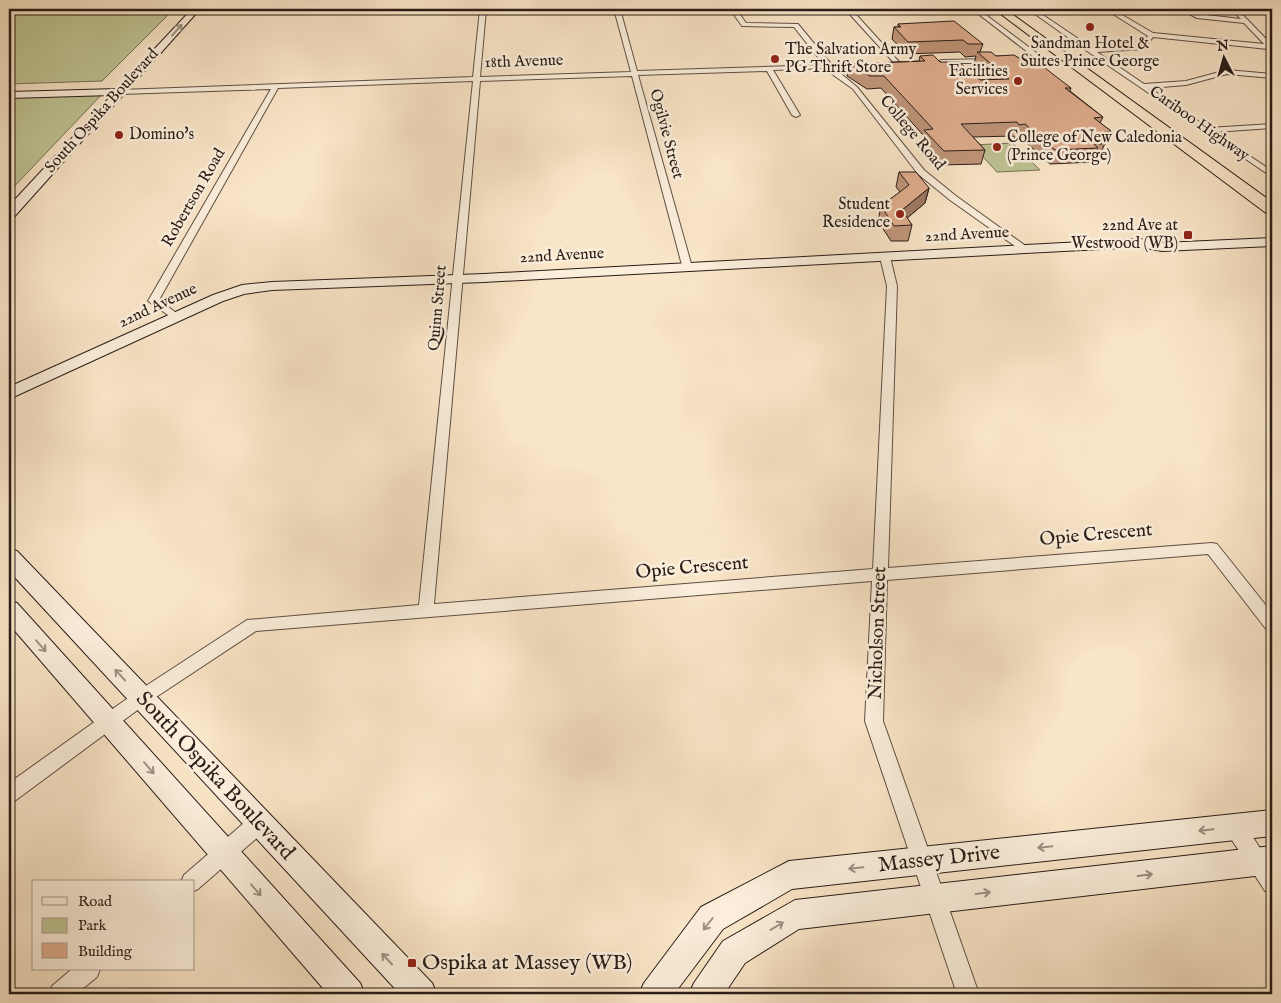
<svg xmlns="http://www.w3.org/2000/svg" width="1281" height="1003" viewBox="0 0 1281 1003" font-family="'IM FELL English',serif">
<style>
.green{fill:#bfc494;stroke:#747056}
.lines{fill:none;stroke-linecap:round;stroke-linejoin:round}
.street-casing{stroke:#5d4e43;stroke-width:2}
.secondary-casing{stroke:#291c17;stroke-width:2}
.highway-casing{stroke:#291c17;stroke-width:2}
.street{fill:#fbeedb;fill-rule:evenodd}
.secondary{fill:#fbeedb;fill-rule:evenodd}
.highway{fill:#f9e5c7;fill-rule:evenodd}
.wall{fill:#c0957a;stroke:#291c17}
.shaded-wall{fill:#9c7963;stroke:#291c17}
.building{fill:#dfad8e;stroke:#291c17}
.oneway{stroke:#9c9083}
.poi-dot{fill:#8f2418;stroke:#fbeedb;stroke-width:2}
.labels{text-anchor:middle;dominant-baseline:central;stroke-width:5;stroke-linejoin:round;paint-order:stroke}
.far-poi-label{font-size:16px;fill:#291c17;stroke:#fbeedb;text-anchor:start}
.far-street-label{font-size:16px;fill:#291c17;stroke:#fbeedb}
.street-label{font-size:19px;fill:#291c17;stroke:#fbeedb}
.near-street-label{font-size:22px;fill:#291c17;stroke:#fbeedb}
.near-poi-label{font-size:22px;fill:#291c17;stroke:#fbeedb;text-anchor:start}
</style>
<rect width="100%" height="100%" fill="#f9e5c7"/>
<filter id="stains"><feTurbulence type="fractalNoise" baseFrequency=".004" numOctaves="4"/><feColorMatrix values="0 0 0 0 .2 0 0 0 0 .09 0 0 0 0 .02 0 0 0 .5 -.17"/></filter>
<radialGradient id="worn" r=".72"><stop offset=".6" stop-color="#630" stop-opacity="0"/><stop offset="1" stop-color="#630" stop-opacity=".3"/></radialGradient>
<!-- green -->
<path class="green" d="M 9,9 L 174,9 L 102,81 L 9,84 Z
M 104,92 L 9,192 L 9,96 Z
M 1013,143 L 1040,170 L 997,172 L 972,145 Z"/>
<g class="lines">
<defs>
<path id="street" d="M 480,9 L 486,9 L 480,77 L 631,72 L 614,9 L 620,9 L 637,71 L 824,65 L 794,27 L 742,26 L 730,9 L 736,9 L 746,23 L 798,24 L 831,64 L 869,64 L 870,65 L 867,67 L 834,68 L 857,87 L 924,170 L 956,196 L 1030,249 L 1028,251 L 1022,251 L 950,200 L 918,174 L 853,89 L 832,74 L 827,68 L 773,70 L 800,115 L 796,117 L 792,115 L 767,71 L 638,75 L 692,267 L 687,270 L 683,269 L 632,76 L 480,81 L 434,604 L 873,569 L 887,286 L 880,257 L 885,254 L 890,257 L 897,286 L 888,568 L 1212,543 L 1217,544 L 1272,613 L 1272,630 L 1266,629 L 1208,554 L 887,580 L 883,721 L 979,994 L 957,994 L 865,721 L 872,581 L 256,631 L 147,703 L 16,800 L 9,803 L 9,783 L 135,693 L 247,620 L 419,605 L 473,81 L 278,88 L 159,300 L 179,315 L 180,317 L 175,320 L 148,301 L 271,89 L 120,94 L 116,92 L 120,90 L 473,77 Z
M 845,9 L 851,9 L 900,63 L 900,65 L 896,65 Z
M 972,9 L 978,9 L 1042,57 L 1042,59 L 1014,61 L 1013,60 L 1034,57 Z
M 1028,9 L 1034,9 L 1092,48 L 1139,46 L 1148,36 L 1105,9 L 1112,9 L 1153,33 L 1264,44 L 1244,23 L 1197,18 L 1180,9 L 1187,9 L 1198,14 L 1241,19 L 1231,9 L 1237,9 L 1272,45 L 1272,51 L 1268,49 L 1153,37 L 1143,49 L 1097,52 L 1144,84 L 1186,81 L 1227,70 L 1272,74 L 1272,78 L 1227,74 L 1186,85 L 1150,88 L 1208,128 L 1272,124 L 1272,128 L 1214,132 L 1272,171 L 1272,177 L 1087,51 Z
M 941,60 L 992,59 L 995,61 L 992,63 L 939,63 L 938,62 Z
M 259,814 L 266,816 L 268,823 L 266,830 L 198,889 L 194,891 L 194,882 L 181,882 L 184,875 L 252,816 Z
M 1235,818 L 1242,820 L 1272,867 L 1272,894 L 1265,891 L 1228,834 L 1225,827 L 1228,820 Z
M 72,969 L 100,969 L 97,977 L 76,994 L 49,994 L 52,986 Z"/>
<path id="secondary" d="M 192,9 L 200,9 L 14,217 L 9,218 L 9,206 L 112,95 L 9,98 L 9,92 L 117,89 Z
M 1272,238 L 1272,246 L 1162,251 L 1140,247 L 484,282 L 272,290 L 244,294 L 223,301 L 9,399 L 9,387 L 213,295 L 242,285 L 272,282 L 484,274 L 1140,239 L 1162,243 Z
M 9,549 L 17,551 L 432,983 L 437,994 L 400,994 L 9,571 Z
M 9,600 L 17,603 L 360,983 L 365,994 L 328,994 L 9,624 Z
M 1272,810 L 1272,836 L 792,889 L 723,929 L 674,994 L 639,994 L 644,983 L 701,907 L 789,861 Z
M 1272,846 L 1272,874 L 799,929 L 745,963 L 724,994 L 689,994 L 694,983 L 723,941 L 795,900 Z"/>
<path id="highway" d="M 994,9 L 1005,9 L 1272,202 L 1272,215 L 1266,213 Z"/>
</defs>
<!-- street casing -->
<use href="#street" class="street-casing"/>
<!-- secondary casing -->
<use href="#secondary" class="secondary-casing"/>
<!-- highway casing -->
<use href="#highway" class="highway-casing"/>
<!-- street -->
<use href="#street" class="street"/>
<!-- secondary -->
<use href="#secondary" class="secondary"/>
<!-- highway -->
<use href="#highway" class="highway"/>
</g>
<!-- wall -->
<path class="wall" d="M 898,24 L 983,44 L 980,52 L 996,56 L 1019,58 L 1071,88 L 1070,91 L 1103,117 L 1100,123 L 1111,131 L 1105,145 L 1104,145 L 1101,153 L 1098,153 L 1096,158 L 1094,158 L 1093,162 L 1050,164 L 1021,138 L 1015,138 L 1013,136 L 973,137 L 985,150 L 981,164 L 940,165 L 921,143 L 923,135 L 881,88 L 867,89 L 847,76 L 849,64 L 919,61 L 920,56 L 940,62 L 980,80 L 991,79 L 974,64 L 976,56 L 965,57 L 960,52 L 906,54 L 892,39 L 894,27 L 898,27 Z
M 899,172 L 929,188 L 925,203 L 907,218 L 912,225 L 908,241 L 891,241 L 878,221 L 881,206 L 900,192 L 896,187 Z"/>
<!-- shaded-wall -->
<path class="shaded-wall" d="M 929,188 L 925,203 L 899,225 L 902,210 Z"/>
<!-- building -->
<path class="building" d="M 954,21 L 983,44 L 968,44 L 963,40 L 908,42 L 894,27 L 901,27 L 898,24 Z
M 977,52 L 991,52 L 996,56 L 1014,55 L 1019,58 L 1032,58 L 1071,88 L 1065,88 L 1103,117 L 1094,118 L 1111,131 L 1104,132 L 1108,134 L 1100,135 L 1106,139 L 1097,140 L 1102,144 L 1094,144 L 1098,148 L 1055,150 L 1025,124 L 1019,125 L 1017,122 L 961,124 L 985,150 L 944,151 L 924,130 L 933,129 L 884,76 L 870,76 L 849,64 L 925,61 L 920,56 L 933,55 L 940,62 L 959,62 L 980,80 L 1009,79 Z
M 899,172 L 916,172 L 929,188 L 902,210 L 912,225 L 894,226 L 881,206 L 909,185 Z
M 881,989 L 888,994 L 849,994 Z"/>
<!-- one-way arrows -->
<defs><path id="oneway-shaft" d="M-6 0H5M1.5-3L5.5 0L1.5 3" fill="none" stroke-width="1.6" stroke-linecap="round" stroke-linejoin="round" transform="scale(1.25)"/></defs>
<g class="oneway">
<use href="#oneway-shaft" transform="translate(177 30) rotate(-48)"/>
<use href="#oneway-shaft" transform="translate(41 646) rotate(49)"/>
<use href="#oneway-shaft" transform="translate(120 675) rotate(-133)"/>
<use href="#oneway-shaft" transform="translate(149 768) rotate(49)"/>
<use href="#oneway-shaft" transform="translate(1206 830) rotate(174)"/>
<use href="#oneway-shaft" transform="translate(1045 847) rotate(174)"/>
<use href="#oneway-shaft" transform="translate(856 868) rotate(174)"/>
<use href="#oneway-shaft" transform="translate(1145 875) rotate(-7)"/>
<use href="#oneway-shaft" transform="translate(256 890) rotate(49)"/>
<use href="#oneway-shaft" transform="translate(983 893) rotate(-7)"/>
<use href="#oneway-shaft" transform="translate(708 924) rotate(128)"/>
<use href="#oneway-shaft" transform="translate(777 926) rotate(-31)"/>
<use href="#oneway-shaft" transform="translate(387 959) rotate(-133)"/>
</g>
<!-- markers -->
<g class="poi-dot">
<circle cx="1090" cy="27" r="5"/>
<circle cx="775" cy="59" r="5"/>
<circle cx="1018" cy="81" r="5"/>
<circle cx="119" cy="135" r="5"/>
<circle cx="997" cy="147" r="5"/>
<circle cx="900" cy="214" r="5"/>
<rect x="1183" y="230" width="10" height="10" rx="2.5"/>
<rect x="407" y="958" width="10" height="10" rx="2.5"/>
</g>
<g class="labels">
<!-- far-poi labels -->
<g class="far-poi-label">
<text x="1090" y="44" text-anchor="middle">Sandman Hotel &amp;<tspan x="1090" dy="18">Suites Prince George</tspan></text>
<text x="785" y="50">The Salvation Army<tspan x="785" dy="18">PG Thrift Store</tspan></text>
<text x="1008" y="72" text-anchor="end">Facilities<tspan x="1008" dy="18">Services</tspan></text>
<text x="129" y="135">Domino's</text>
<text x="1007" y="138">College of New Caledonia<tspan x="1007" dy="18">(Prince George)</tspan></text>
<text x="890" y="205" text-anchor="end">Student<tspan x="890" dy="18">Residence</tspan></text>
<text x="1178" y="226" text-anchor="end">22nd Ave at<tspan x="1178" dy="18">Westwood (WB)</tspan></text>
</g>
<!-- far-street labels -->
<g class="far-street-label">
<text transform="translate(524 62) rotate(-2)">18th Avenue</text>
<text transform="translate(102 111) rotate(-48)">South Ospika Boulevard</text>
<text transform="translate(1199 124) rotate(35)">Cariboo Highway</text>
<text transform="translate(912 133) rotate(50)">College Road</text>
<text transform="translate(666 134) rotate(75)">Ogilvie Street</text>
<text transform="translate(194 198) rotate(-60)">Robertson Road</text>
<text transform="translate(967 235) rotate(-3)">22nd Avenue</text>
<text transform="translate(562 256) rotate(-3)">22nd Avenue</text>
<text transform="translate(158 306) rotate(-25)">22nd Avenue</text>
<text transform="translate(438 308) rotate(-85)">Quinn Street</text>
</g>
<!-- street labels -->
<g class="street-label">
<text transform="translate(1096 535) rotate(-5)">Opie Crescent</text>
<text transform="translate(692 568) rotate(-5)">Opie Crescent</text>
<text transform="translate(878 633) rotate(-88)">Nicholson Street</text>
</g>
<!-- near-street labels -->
<g class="near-street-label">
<text transform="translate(215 776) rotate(47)">South Ospika Boulevard</text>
<text transform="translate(939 859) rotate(-6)">Massey Drive</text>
</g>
<!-- near-poi labels -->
<g class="near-poi-label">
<text x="422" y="963">Ospika at Massey (WB)</text>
</g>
</g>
<!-- margin -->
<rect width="1281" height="1003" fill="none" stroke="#f9e5c7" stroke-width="30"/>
<rect x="10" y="10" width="1261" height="983" fill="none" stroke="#291c17" stroke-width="2.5"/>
<rect x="15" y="15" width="1251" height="973" fill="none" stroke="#291c17"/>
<!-- legend -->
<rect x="32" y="880" width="162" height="90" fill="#fbeedb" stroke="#a79a8d"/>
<rect x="42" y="897" width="25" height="8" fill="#fbeedb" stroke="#a79a8d"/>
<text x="78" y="906" font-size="15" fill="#291c17">Road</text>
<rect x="42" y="918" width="25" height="15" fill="#bfc494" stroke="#a79a8d"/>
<text x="78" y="930" font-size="15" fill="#291c17">Park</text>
<rect x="42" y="943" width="25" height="15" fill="#dfad8e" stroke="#a79a8d"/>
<text x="78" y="956" font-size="15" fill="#291c17">Building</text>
<!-- north arrow -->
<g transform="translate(1224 58) rotate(354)" stroke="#fbeedb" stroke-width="4" paint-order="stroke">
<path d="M0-4L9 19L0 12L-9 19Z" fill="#291c17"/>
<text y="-8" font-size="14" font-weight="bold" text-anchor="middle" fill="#291c17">N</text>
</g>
<rect width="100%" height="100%" filter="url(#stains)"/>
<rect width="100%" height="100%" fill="url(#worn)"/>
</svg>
